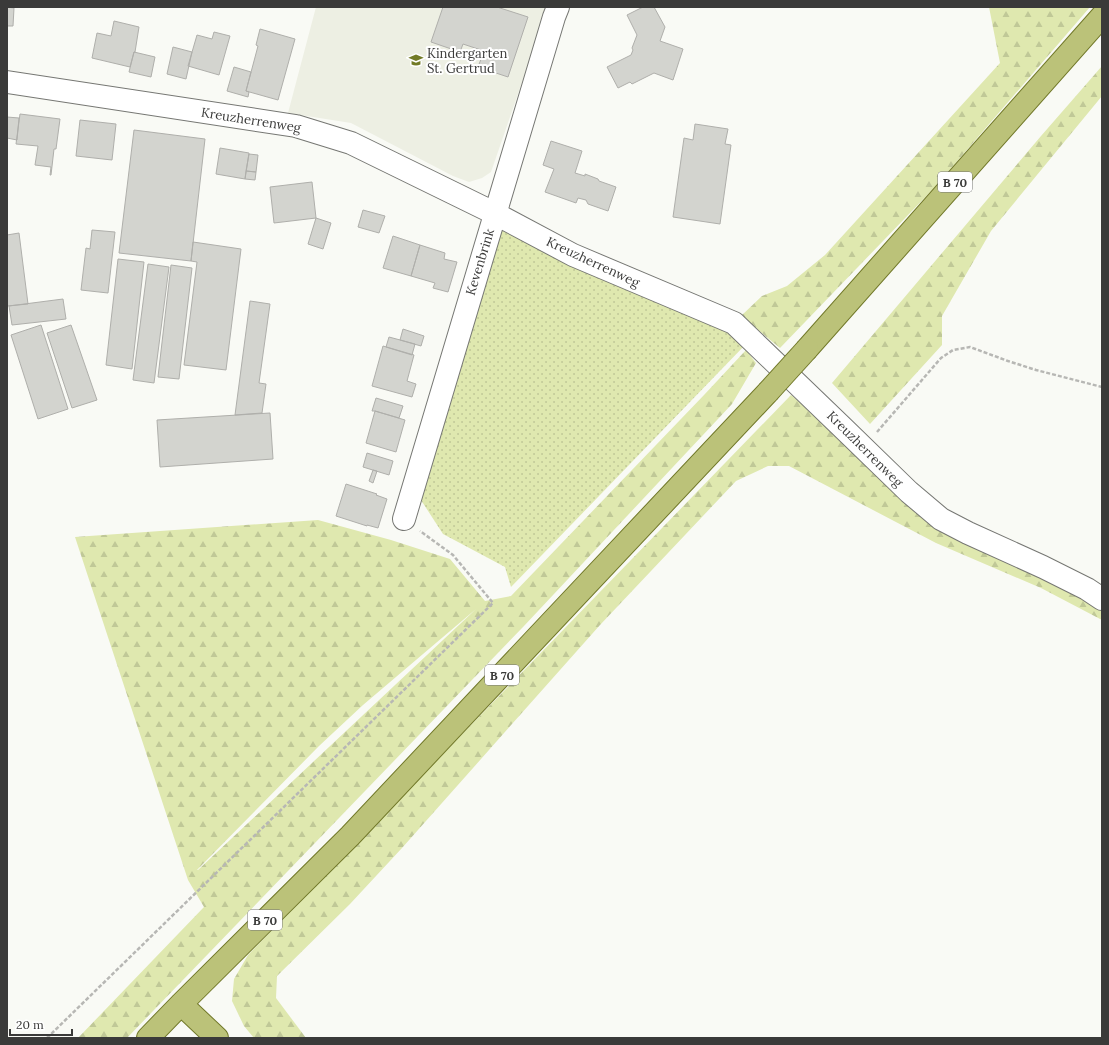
<svg xmlns="http://www.w3.org/2000/svg" width="1109" height="1045" viewBox="0 0 1109 1045" font-family="Lora,serif">
<style>
.built{fill:#edefe3}
.grass{fill:url(#grass-dots)}
.forest{fill:url(#forest-firs);fill-rule:evenodd}
.building{fill:#d3d4cf;stroke:#afafab}
.lines{fill:none;stroke-linecap:round;stroke-linejoin:round}
.minor-casing{stroke:#767773;stroke-width:24}
.primary-casing{stroke:#717829;stroke-width:24}
.path{stroke:#b7b7b4;stroke-width:2.5;stroke-dasharray:4 2;stroke-linecap:butt}
.minor{stroke:#fff;stroke-width:22}
.primary{stroke:#bbc279;stroke-width:22}
.primary-bridge-casing{stroke:#717829;stroke-width:24;stroke-linecap:butt}
.primary-bridge{stroke:#bbc279;stroke-width:22}
.labels{text-anchor:middle;dominant-baseline:central;stroke-width:4;stroke-linejoin:round;paint-order:stroke}
.shield{fill:#fff;stroke:#757574;stroke-width:1}
.shield-label{font-size:12px;font-weight:bold;fill:#3a3a39}
.poi-label{font-size:13px;fill:#3a3a39;stroke:#fff;text-anchor:start}
.street-label{font-size:13px;fill:#3a3a39;stroke:#fff}
</style>
<defs>
<pattern id="grass-dots" width="8" height="8" patternUnits="userSpaceOnUse"><rect width="8" height="8" fill="#dfe8af"/><path d="M2 2h.1M6 6h.1" fill="none" stroke="#c0c897" stroke-width="1.8" stroke-linecap="round"/></pattern>
<pattern id="forest-firs" width="22" height="20" patternUnits="userSpaceOnUse"><rect width="22" height="20" fill="#dfe8af"/><path d="M5 1l3.5 6h-7zM16 11l3.5 6h-7z" fill="#c0c897"/></pattern>
</defs>
<rect width="100%" height="100%" fill="#f9faf5"/>
<!-- built -->
<path class="built" d="M 316,7 L 548,7 L 491,172 L 482,178 L 469,182 L 453,176 L 351,123 L 288,113 Z"/>
<!-- grass -->
<path class="grass" d="M 496,228 L 690,305 L 746,344 L 511,587 L 505,567 L 443,534 L 419,497 Z"/>
<!-- forest -->
<path class="forest" d="M 989,7 L 1090,7 L 935,187 L 780,348 L 741,316 L 762,296 L 787,286 L 825,255 L 1000,63 Z
M 1102,66 L 1102,96 L 991,231 L 942,316 L 942,345 L 870,424 L 832,383 L 1041,136 Z
M 746,350 L 756,363 L 732,404 L 524,626 L 127,1038 L 78,1038 L 204,907 L 188,880 L 75,537 L 318,520 L 391,540 L 450,559 L 485,601 L 511,596 L 704,395 ZM 476,609 L 198,870 L 197,870 L 319,746 L 363,705 Z
M 791,395 L 959,535 L 1102,607 L 1102,620 L 1041,588 L 936,543 L 789,466 L 768,466 L 736,481 L 600,625 L 402,848 L 350,904 L 277,976 L 276,998 L 306,1038 L 254,1038 L 244,1026 L 232,1001 L 234,979 L 248,955 Z"/>
<!-- building -->
<path class="building" d="M 7,7 L 14,8 L 13,26 L 7,26 Z
M 443,7 L 497,7 L 528,17 L 508,77 L 478,67 L 484,51 L 463,44 L 460,52 L 431,42 Z
M 643,7 L 654,7 L 665,27 L 660,41 L 683,49 L 673,80 L 654,73 L 632,84 L 630,82 L 618,88 L 607,67 L 631,55 L 633,50 L 632,48 L 637,35 L 627,15 Z
M 114,21 L 139,27 L 135,52 L 134,52 L 130,67 L 92,58 L 97,33 L 111,36 Z
M 260,29 L 295,39 L 278,100 L 246,91 L 258,46 L 256,45 Z
M 214,32 L 230,36 L 219,75 L 188,66 L 197,35 L 212,39 Z
M 173,47 L 192,52 L 186,79 L 167,74 Z
M 134,52 L 155,57 L 151,77 L 129,72 Z
M 234,67 L 251,72 L 246,91 L 249,92 L 248,97 L 227,91 Z
M 20,114 L 60,119 L 56,149 L 54,149 L 51,175 L 50,175 L 51,167 L 35,165 L 38,146 L 16,144 Z
M 7,117 L 19,118 L 17,140 L 7,138 Z
M 80,120 L 116,124 L 112,160 L 76,156 Z
M 695,124 L 728,129 L 725,144 L 731,145 L 720,224 L 673,217 L 684,138 L 693,140 Z
M 134,130 L 205,139 L 191,261 L 119,253 Z
M 551,141 L 582,151 L 575,173 L 585,176 L 585,174 L 598,179 L 599,181 L 616,187 L 608,211 L 588,204 L 586,200 L 578,198 L 576,203 L 545,192 L 554,169 L 543,165 Z
M 220,148 L 249,153 L 245,179 L 216,174 Z
M 249,154 L 258,155 L 256,172 L 246,171 Z
M 246,171 L 256,172 L 255,180 L 245,179 Z
M 312,182 L 316,218 L 274,223 L 270,187 Z
M 363,210 L 385,216 L 379,233 L 358,227 Z
M 316,218 L 331,223 L 323,249 L 308,244 Z
M 92,230 L 115,232 L 108,293 L 81,290 L 86,248 L 90,249 Z
M 19,233 L 28,304 L 7,306 L 7,235 Z
M 393,236 L 420,245 L 411,276 L 383,268 Z
M 193,242 L 241,249 L 226,370 L 184,365 L 197,262 L 191,261 Z
M 420,245 L 445,253 L 444,259 L 457,262 L 448,292 L 433,288 L 435,283 L 411,276 Z
M 118,259 L 144,262 L 132,369 L 106,365 Z
M 148,264 L 169,267 L 154,383 L 133,380 Z
M 171,265 L 192,268 L 179,379 L 158,377 Z
M 63,299 L 66,319 L 12,325 L 9,306 Z
M 250,301 L 270,304 L 259,383 L 266,384 L 262,413 L 235,415 Z
M 41,325 L 68,409 L 38,419 L 11,335 Z
M 71,325 L 97,400 L 72,408 L 47,333 Z
M 403,329 L 424,336 L 421,346 L 400,340 Z
M 389,337 L 415,344 L 412,355 L 386,347 Z
M 383,346 L 414,355 L 407,381 L 416,384 L 412,397 L 372,386 Z
M 376,398 L 403,406 L 399,418 L 375,411 L 372,411 Z
M 375,411 L 405,420 L 396,452 L 366,443 Z
M 270,413 L 273,459 L 160,467 L 157,420 Z
M 367,453 L 393,461 L 389,475 L 363,467 Z
M 373,470 L 377,471 L 373,483 L 369,481 Z
M 346,484 L 377,494 L 376,495 L 387,499 L 378,528 L 367,525 L 367,526 L 336,516 Z"/>
<g class="lines">
<defs>
<path id="minor" d="M 7,82 L 296,126 L 351,143 L 494,213 L 573,255 L 734,323 L 842,427 L 909,492 L 941,519 L 968,533 L 1043,567 L 1087,589 L 1102,599
M 404,519 L 554,17 L 558,7"/>
<path id="primary" d="M 807,349 L 1102,16
M 181,1004 L 217,1038
M 148,1038 L 181,1004 L 350,836 L 768,392"/>
</defs>
<!-- minor casing -->
<use href="#minor" class="minor-casing"/>
<!-- primary casing -->
<use href="#primary" class="primary-casing"/>
<!-- path -->
<path class="path" d="M 877,432 L 941,358 L 953,350 L 970,347 L 1008,361 L 1036,370 L 1102,387
M 47,1038 L 493,603 L 453,555 L 420,531"/>
<!-- minor -->
<use href="#minor" class="minor"/>
<!-- primary -->
<use href="#primary" class="primary"/>
<defs>
<path id="primary-bridge" d="M 768,392 L 807,349"/>
</defs>
<!-- primary-bridge casing -->
<use href="#primary-bridge" class="primary-bridge-casing"/>
<!-- primary-bridge -->
<use href="#primary-bridge" class="primary-bridge"/>
</g>
<!-- icons -->
<defs>
<symbol id="school-bare" viewBox="-9 -9 18 18"><path d="M0-5L7-2L0 1L-7-2ZM-4 1L0 2.5L4 1V4Q0 6-4 4Z" fill="#727b26" stroke="#fff" stroke-width="2.5" paint-order="stroke"/></symbol>
</defs>
<g fill-rule="evenodd">
<use href="#school-bare" x="406" y="50" width="20" height="20"/>
</g>
<g class="labels">
<!-- shield labels -->
<g class="shield">
<rect x="938" y="172" width="34" height="20" rx="3"/>
<rect x="485" y="665" width="34" height="20" rx="3"/>
<rect x="248" y="910" width="34" height="20" rx="3"/>
</g>
<g class="shield-label">
<text x="955" y="182">B 70</text>
<text x="502" y="675">B 70</text>
<text x="265" y="920">B 70</text>
</g>
<!-- poi labels -->
<g class="poi-label">
<text x="427" y="53">Kindergarten<tspan x="427" dy="15">St. Gertrud</tspan></text>
</g>
<!-- street labels -->
<g class="street-label">
<text transform="translate(251 120) rotate(9)">Kreuzherrenweg</text>
<text transform="translate(480 262) rotate(-73)">Kevenbrink</text>
<text transform="translate(593 262) rotate(25)">Kreuzherrenweg</text>
<text transform="translate(865 449) rotate(45)">Kreuzherrenweg</text>
</g>
</g>
<!-- border -->
<rect width="1109" height="1045" fill="none" stroke="#3a3a39" stroke-width="16"/>
<!-- scale -->
<path d="M10 1029v6h62v-6" fill="none" stroke="#3a3a39" stroke-width="2"/>
<text x="16" y="1029" font-size="12" fill="#3a3a39" stroke="#ffffff" stroke-width="3" paint-order="stroke">20 m</text>
</svg>
